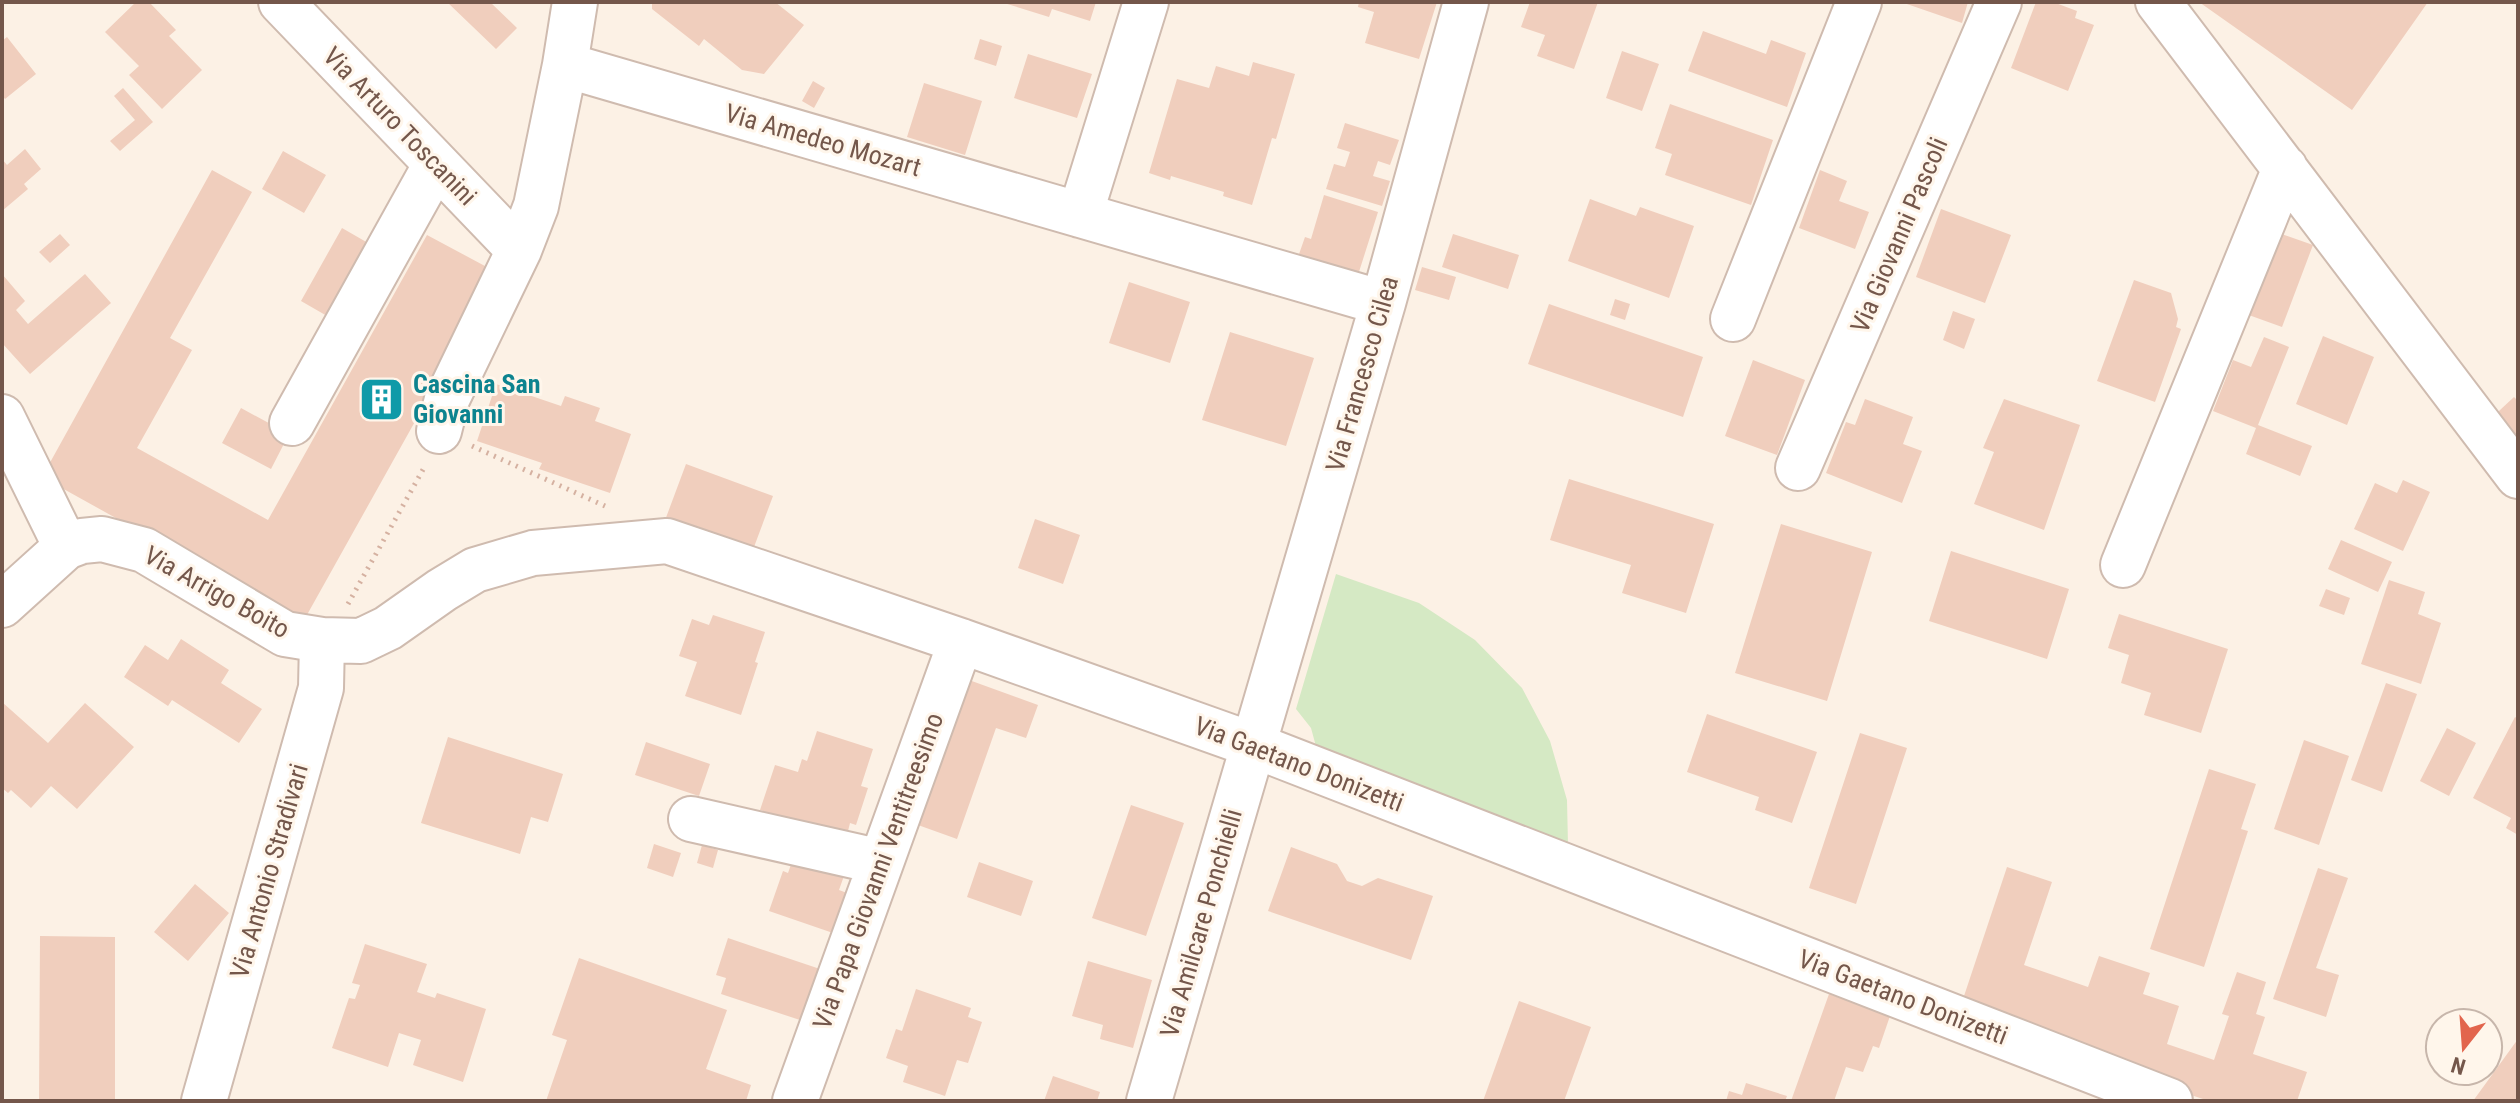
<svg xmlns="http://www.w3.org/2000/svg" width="2520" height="1103" viewBox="0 0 2520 1103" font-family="'Roboto Condensed',sans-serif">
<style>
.green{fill:#d5e9c4}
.building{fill:#f0cebd}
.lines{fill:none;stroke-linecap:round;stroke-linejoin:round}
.minor-casing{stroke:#cfbbaf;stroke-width:48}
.path{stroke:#d5b1a1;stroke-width:5;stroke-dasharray:2 6;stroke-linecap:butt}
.minor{stroke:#fff;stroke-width:44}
.labels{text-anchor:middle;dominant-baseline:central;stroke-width:6;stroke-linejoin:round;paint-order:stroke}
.street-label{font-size:26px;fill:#74574b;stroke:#fff6eb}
.culture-label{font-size:26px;font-weight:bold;fill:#0d838f;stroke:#fff6eb;text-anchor:start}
</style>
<rect width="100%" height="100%" fill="#fcf1e5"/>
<!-- green -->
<path class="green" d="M 1336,574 L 1419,603 L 1475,640 L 1522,688 L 1550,741 L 1567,800 L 1568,845 L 1317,750 L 1311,728 L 1296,709 Z"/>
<!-- building -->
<path class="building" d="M 136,2 L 149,2 L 176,30 L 169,36 L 202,70 L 162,109 L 129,75 L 139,66 L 105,32 Z
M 447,2 L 490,2 L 517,28 L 496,49 Z
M 652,2 L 775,2 L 804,25 L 764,74 L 742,70 L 704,39 L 699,46 L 652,9 Z
M 1096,2 L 1090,21 L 1052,9 L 1049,17 L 1004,3 Z
M 1359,2 L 1437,2 L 1419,59 L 1365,43 L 1374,12 L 1358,7 Z
M 1530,2 L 1598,2 L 1574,69 L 1537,56 L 1545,35 L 1521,27 Z
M 1901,2 L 1968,2 L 1962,23 Z
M 2036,2 L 2053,2 L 2077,11 L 2075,18 L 2094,25 L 2068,91 L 2011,68 Z
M 2199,2 L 2428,2 L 2352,110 Z
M 1703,31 L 1766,54 L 1771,40 L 1806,53 L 1787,107 L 1688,71 Z
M 7,37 L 36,74 L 5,99 L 2,95 L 2,41 Z
M 980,39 L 1002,46 L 996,66 L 974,59 Z
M 1622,51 L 1659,64 L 1642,111 L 1606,98 Z
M 1028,54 L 1092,74 L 1077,118 L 1014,98 Z
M 1253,62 L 1295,74 L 1276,139 L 1272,138 L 1252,205 L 1223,196 L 1224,192 L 1171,176 L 1170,180 L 1149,173 L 1177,79 L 1209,88 L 1216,66 L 1249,76 Z
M 813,81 L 825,88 L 814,108 L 802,101 Z
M 924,83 L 982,101 L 965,155 L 907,137 Z
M 123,88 L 153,122 L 120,151 L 110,141 L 135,120 L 114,96 Z
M 1670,104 L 1773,140 L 1751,205 L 1665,175 L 1672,154 L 1655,148 Z
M 1345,123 L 1399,140 L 1390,165 L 1378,161 L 1373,176 L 1390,181 L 1382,206 L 1326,189 L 1334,164 L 1345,167 L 1350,152 L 1337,148 Z
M 25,149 L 41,169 L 24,184 L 28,189 L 2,211 L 2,159 L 7,165 Z
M 283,151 L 326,175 L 304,213 L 262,189 Z
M 212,170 L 252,192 L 170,338 L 192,350 L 137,448 L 268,520 L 427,235 L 498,273 L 303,622 L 42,477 Z
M 1820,170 L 1847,181 L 1839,201 L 1869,212 L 1855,249 L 1799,228 Z
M 1324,195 L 1378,212 L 1358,275 L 1298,257 L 1305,237 L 1311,239 Z
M 1590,199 L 1636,216 L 1640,207 L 1694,226 L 1669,298 L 1568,261 Z
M 1941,209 L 2011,235 L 1985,303 L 1916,277 Z
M 342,228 L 375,247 L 334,320 L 301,301 Z
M 2276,232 L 2313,245 L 2282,327 L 2246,314 Z
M 60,234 L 70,245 L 50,263 L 39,252 Z
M 1453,234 L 1519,255 L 1508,289 L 1442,267 Z
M 1422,267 L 1456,277 L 1449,300 L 1415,290 Z
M 2,274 L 25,301 L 16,310 L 28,324 L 85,274 L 111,303 L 30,374 L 2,343 Z
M 2134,280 L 2171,293 L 2178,319 L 2176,327 L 2181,329 L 2155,402 L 2097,381 Z
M 1129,282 L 1190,302 L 1170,363 L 1109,343 Z
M 1615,299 L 1630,304 L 1625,320 L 1610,315 Z
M 1549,304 L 1703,357 L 1683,417 L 1528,364 Z
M 1953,311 L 1975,319 L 1964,349 L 1943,340 Z
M 1230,332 L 1314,358 L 1286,446 L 1202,420 Z
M 2323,336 L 2374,357 L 2347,425 L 2296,404 Z
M 2264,337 L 2289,347 L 2258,425 L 2312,446 L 2300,476 L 2246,454 L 2256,428 L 2213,411 L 2233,360 L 2251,367 Z
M 1753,360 L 1805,380 L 1777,455 L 1725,436 Z
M 496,384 L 561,406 L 565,396 L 600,408 L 595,421 L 631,434 L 610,493 L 539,469 L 542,463 L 477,441 Z
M 2514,397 L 2518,401 L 2518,456 L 2486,423 Z
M 1865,399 L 1913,417 L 1903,444 L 1922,451 L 1902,503 L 1826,473 L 1846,422 L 1855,425 Z
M 2004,399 L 2080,425 L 2044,530 L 1974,504 L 1994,452 L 1983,448 Z
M 241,408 L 289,434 L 271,469 L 222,443 Z
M 686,464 L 773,496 L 751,555 L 664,523 Z
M 1569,479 L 1714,524 L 1686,613 L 1622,593 L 1631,565 L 1550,540 Z
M 2403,480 L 2430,492 L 2403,551 L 2354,529 L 2375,483 L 2397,493 Z
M 1035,519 L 1080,535 L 1063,584 L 1018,568 Z
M 1781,524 L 1872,552 L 1827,701 L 1735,673 Z
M 2341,540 L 2392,562 L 2378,592 L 2328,569 Z
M 1951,551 L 2069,589 L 2047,659 L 1929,621 Z
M 2389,580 L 2425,592 L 2418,614 L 2441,623 L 2421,684 L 2361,664 Z
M 2326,589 L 2350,598 L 2344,615 L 2319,606 Z
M 2119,614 L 2228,649 L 2201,733 L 2144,715 L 2151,693 L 2121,683 L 2129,655 L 2108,648 Z
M 713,615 L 765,632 L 755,662 L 758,663 L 741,715 L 685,696 L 697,662 L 679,656 L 692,619 L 709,625 Z
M 181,639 L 229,670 L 221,683 L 262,709 L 239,743 L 172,700 L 168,706 L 124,677 L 145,645 L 168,660 Z
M 969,680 L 1038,705 L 1026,738 L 996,728 L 957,839 L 918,825 Z
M 2386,683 L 2417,694 L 2382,792 L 2351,780 Z
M 2,702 L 48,743 L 85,703 L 134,747 L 77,809 L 51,786 L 31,808 L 11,790 L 8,793 L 2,788 Z
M 1707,714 L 1817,752 L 1792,823 L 1755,810 L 1759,797 L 1687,772 Z
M 2515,717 L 2518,719 L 2518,835 L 2506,828 L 2511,818 L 2473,798 Z
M 2447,728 L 2476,743 L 2449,796 L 2420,781 Z
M 817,731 L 873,749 L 861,786 L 868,788 L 856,825 L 850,823 L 846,839 L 760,810 L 775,765 L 798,772 L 802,759 L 807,761 Z
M 1860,733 L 1907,748 L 1856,904 L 1809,888 Z
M 448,737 L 563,774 L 548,822 L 531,817 L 520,854 L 421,823 Z
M 2304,740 L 2349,756 L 2319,845 L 2274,829 Z
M 646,742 L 710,764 L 699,796 L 635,775 Z
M 2209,769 L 2256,784 L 2241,829 L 2248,831 L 2204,967 L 2150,949 Z
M 1131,805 L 1184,823 L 1146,936 L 1092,918 Z
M 654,844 L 681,853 L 673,877 L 647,868 Z
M 702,845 L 718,850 L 713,868 L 697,863 Z
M 1291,847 L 1337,864 L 1347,881 L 1362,886 L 1378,878 L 1433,896 L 1411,960 L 1268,911 Z
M 794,856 L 845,873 L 839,890 L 847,893 L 833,933 L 769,911 L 783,871 L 788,873 Z
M 979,862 L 1033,881 L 1021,916 L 967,897 Z
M 2007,867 L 2052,882 L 2024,965 L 2088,987 L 2099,956 L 2150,973 L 2143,994 L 2179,1006 L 2167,1044 L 2214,1060 L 2229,1016 L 2222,1014 L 2237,972 L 2266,982 L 2256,1014 L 2265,1017 L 2253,1054 L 2307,1072 L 2297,1101 L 2209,1101 L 2104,1066 L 2108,1053 L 2027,1026 L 1959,1011 Z
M 2318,868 L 2348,878 L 2316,968 L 2339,975 L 2326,1017 L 2273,999 Z
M 195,884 L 229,913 L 188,961 L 154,932 Z
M 40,936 L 115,937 L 115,1101 L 39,1101 Z
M 728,938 L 820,969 L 803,1021 L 721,994 L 726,978 L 716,975 Z
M 365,944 L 427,964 L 417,992 L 435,998 L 437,993 L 486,1009 L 463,1082 L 413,1065 L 421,1040 L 399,1033 L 388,1067 L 332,1048 L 349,998 L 355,999 L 360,985 L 352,983 Z
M 579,958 L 727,1010 L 706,1069 L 751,1085 L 746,1101 L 546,1101 L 567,1040 L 552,1035 Z
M 1088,961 L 1152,980 L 1133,1048 L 1100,1039 L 1103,1025 L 1072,1016 Z
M 916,989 L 971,1008 L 968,1017 L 982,1022 L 968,1063 L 957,1060 L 945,1096 L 903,1082 L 908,1066 L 886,1058 L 896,1029 L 902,1031 Z
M 1829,994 L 1890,1016 L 1879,1048 L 1873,1046 L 1863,1072 L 1846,1067 L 1834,1101 L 1791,1101 Z
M 1519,1001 L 1591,1027 L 1564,1101 L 1483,1101 Z
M 2518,1039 L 2518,1098 L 2516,1101 L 2473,1101 Z
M 1053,1076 L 1100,1092 L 1097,1101 L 1044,1101 Z
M 1746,1083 L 1787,1096 L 1785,1101 L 1726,1101 L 1729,1091 L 1742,1095 Z"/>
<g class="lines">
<defs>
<path id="minor" d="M 281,2 L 519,250
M 2158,2 L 2518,476
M 565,65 L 1383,303
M 1080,215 L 1146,2
M 1733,319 L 1859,2
M 2,417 L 66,547
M 292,423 L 436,164
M 439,431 L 447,399 L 519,250 L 536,206 L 565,65 L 575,2
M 1798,468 L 1999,2
M 2123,565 L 2285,168
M 2,605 L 66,547 L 82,541 L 102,539 L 144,550 L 285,634 L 322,640 L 361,641 L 388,628 L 442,590 L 475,570 L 533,553 L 667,541 L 961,641 L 1253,745 L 2170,1101
M 691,819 L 881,862
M 204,1101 L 321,688 L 322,640
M 795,1101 L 961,641
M 1149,1101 L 1383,303 L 1466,2"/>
</defs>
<!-- minor casing -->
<use href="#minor" class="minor-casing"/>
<!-- path -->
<path class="path" d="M 472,446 L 605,506
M 348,604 L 425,466"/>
<!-- minor -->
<use href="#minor" class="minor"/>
</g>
<!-- icons -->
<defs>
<symbol id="building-square" viewBox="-11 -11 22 22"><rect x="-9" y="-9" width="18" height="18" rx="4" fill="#0f9aa8" stroke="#fff6eb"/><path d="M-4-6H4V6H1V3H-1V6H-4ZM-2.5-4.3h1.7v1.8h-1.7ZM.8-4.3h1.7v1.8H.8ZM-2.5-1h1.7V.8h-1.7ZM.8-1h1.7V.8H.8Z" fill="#fff"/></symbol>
</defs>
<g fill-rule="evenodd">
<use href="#building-square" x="356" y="374" width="51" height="51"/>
</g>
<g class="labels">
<!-- street labels -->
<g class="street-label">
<text transform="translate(400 126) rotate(46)">Via Arturo Toscanini</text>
<text transform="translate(823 140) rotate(16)">Via Amedeo Mozart</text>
<text transform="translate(1899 235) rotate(-67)">Via Giovanni Pascoli</text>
<text transform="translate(1362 374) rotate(-74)">Via Francesco Cilea</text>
<text transform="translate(217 592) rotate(29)">Via Arrigo Boito</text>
<text transform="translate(1299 764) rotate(21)">Via Gaetano Donizetti</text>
<text transform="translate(269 871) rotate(-74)">Via Antonio Stradivari</text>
<text transform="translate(878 871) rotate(-70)">Via Papa Giovanni Ventitreesimo</text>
<text transform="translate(1201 923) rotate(-74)">Via Amilcare Ponchielli</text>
<text transform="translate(1903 997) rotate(21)">Via Gaetano Donizetti</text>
</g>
<!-- culture labels -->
<g class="culture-label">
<text x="413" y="384">Cascina San<tspan x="413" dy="30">Giovanni</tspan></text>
</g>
</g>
<!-- border -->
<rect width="2520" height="1103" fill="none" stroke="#74574b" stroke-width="8"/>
<!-- north arrow -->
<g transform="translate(2464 1047) rotate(197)"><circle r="38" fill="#fff6eb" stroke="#c7b6ab" stroke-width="2"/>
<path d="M0-6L14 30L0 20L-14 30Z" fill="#e2654d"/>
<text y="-12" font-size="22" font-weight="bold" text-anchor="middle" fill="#74574b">N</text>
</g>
</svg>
